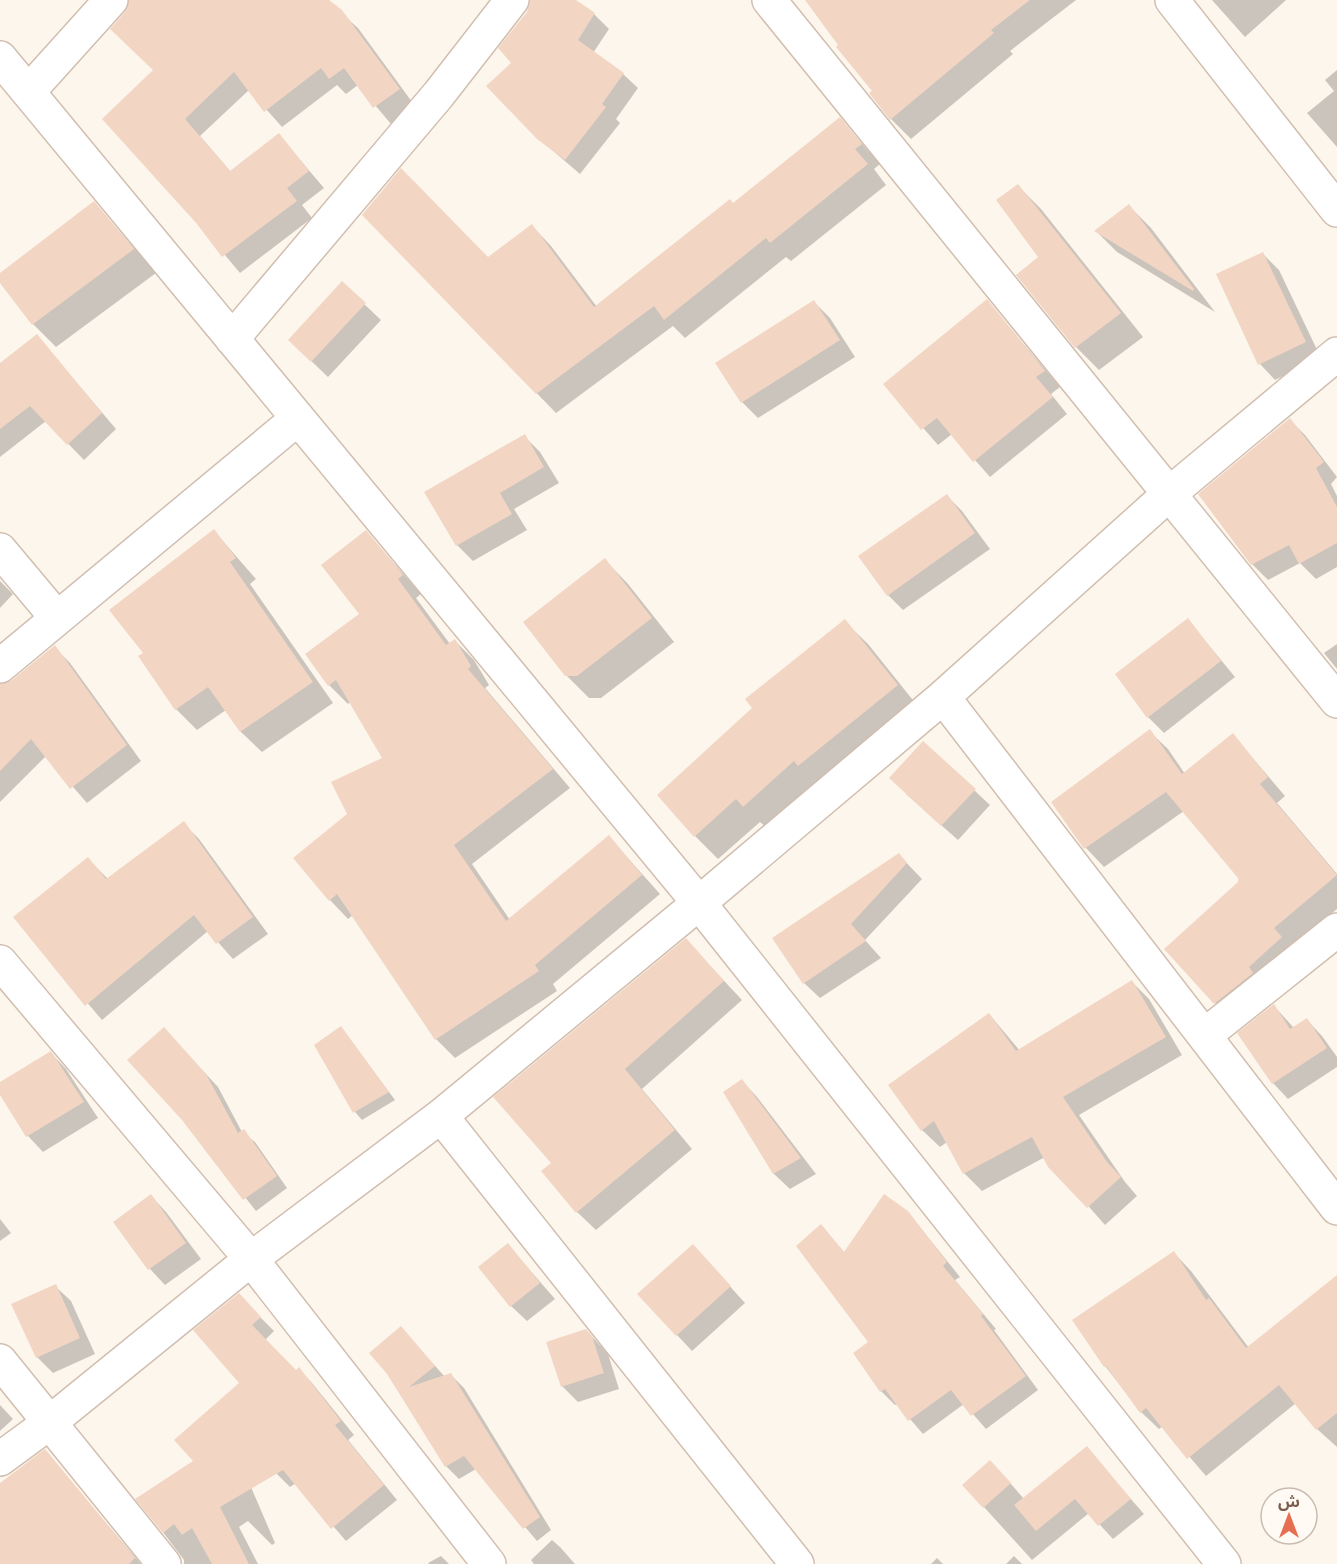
<svg xmlns="http://www.w3.org/2000/svg" width="1337" height="1564" viewBox="0 0 1337 1564" font-family="'Titillium Web','Noto Sans Arabic',sans-serif">
<style>
.shadow{fill:#0003}
.building{fill:#f3d5c3}
.lines{fill:none;stroke-linecap:round;stroke-linejoin:round}
.minor-casing{stroke:#d1beb0;stroke-width:36}
.minor{stroke:#fff;stroke-width:33}
</style>
<rect width="100%" height="100%" fill="#fdf6ec"/>
<!-- shadow -->
<path class="shadow" d="M 131,0 L 326,0 L 358,28 L 415,106 L 391,124 L 358,85 L 346,94 L 337,85 L 282,127 L 249,90 L 200,136 L 231,172 L 279,135 L 324,188 L 302,205 L 312,218 L 240,273 L 198,223 L 155,71 L 127,13 Z
M 532,0 L 573,0 L 594,14 L 609,29 L 593,53 L 623,74 L 638,88 L 616,119 L 620,123 L 580,174 L 538,138 L 513,63 Z
M 806,0 L 1076,0 L 1010,51 L 1013,54 L 911,139 L 891,119 L 874,91 Z
M 1212,0 L 1286,0 L 1245,37 Z
M 1337,70 L 1337,147 L 1307,113 L 1334,91 L 1325,80 Z
M 840,119 L 880,164 L 874,169 L 886,185 L 791,261 L 786,257 L 685,338 L 673,326 L 556,413 L 364,215 L 488,259 L 532,226 L 551,246 L 597,307 L 733,205 Z
M 1018,186 L 1041,209 L 1143,337 L 1099,370 L 1076,347 L 1040,257 Z
M 94,203 L 156,273 L 56,347 L 33,324 L 0,281 L 0,274 Z
M 1129,206 L 1151,228 L 1215,312 L 1117,252 L 1096,231 Z
M 1263,254 L 1279,270 L 1321,358 L 1275,380 L 1260,364 Z
M 342,283 L 381,320 L 328,377 L 305,355 Z
M 987,301 L 1060,387 L 1051,394 L 1067,414 L 990,477 L 952,434 L 938,445 L 885,384 Z
M 814,302 L 830,318 L 855,357 L 758,418 L 742,402 L 717,363 Z
M 37,336 L 116,429 L 84,460 L 46,421 L 0,457 L 0,365 Z
M 1290,420 L 1305,435 L 1337,477 L 1331,484 L 1337,496 L 1337,567 L 1316,579 L 1300,563 L 1268,580 L 1252,564 Z
M 524,436 L 540,452 L 559,483 L 514,509 L 527,530 L 473,561 L 457,545 Z
M 947,496 L 962,511 L 990,549 L 903,610 L 888,595 Z
M 214,531 L 256,579 L 250,584 L 333,703 L 262,752 L 241,732 L 226,710 L 197,730 L 176,709 L 140,657 L 145,653 Z
M 366,532 L 421,594 L 416,598 L 450,644 L 455,641 L 474,660 L 489,685 L 485,688 L 570,788 L 472,864 L 510,920 L 609,837 L 660,894 L 553,984 L 557,991 L 455,1058 L 436,1039 L 353,915 L 348,919 L 330,900 L 349,815 L 384,759 L 350,702 L 348,704 L 329,685 L 362,614 Z
M 605,560 L 628,584 L 674,642 L 601,698 L 589,698 L 566,675 Z
M 0,581 L 13,594 L 0,608 Z
M 1188,620 L 1235,677 L 1164,733 L 1148,717 Z
M 844,621 L 868,644 L 920,709 L 768,829 L 760,822 L 718,859 L 695,836 L 754,708 Z
M 1337,644 L 1337,669 L 1324,653 Z
M 54,647 L 70,663 L 141,761 L 87,803 L 46,756 L 0,802 L 0,685 L 13,682 Z
M 1149,731 L 1168,749 L 1185,774 L 1233,735 L 1285,796 L 1277,803 L 1337,874 L 1337,909 L 1291,947 L 1234,1021 L 1215,1003 L 1239,878 L 1184,811 L 1104,867 L 1086,848 L 1053,802 Z
M 974,790 L 990,805 L 958,840 L 906,794 Z
M 183,823 L 199,839 L 268,934 L 233,959 L 208,931 L 102,1020 L 15,918 L 88,859 L 108,879 Z
M 899,855 L 922,879 L 865,940 L 881,958 L 820,998 L 804,983 Z
M 686,940 L 742,1000 L 642,1089 L 692,1149 L 596,1230 L 577,1212 L 553,1163 Z
M 1132,982 L 1149,999 L 1182,1055 L 1079,1115 L 1125,1182 L 1137,1196 L 1105,1225 L 1045,1157 L 982,1191 L 964,1173 L 947,1142 L 940,1147 L 922,1130 L 989,1014 L 1020,1051 Z
M 1274,1006 L 1294,1028 L 1307,1020 L 1322,1036 L 1337,1057 L 1337,1067 L 1288,1099 L 1273,1083 Z
M 341,1028 L 395,1100 L 362,1120 L 355,1112 L 316,1045 Z
M 164,1029 L 218,1087 L 242,1132 L 255,1142 L 287,1188 L 256,1211 L 183,1119 Z
M 51,1053 L 66,1069 L 98,1118 L 43,1152 L 28,1136 L 0,1092 L 0,1084 Z
M 742,1081 L 757,1097 L 816,1174 L 790,1189 L 774,1174 L 725,1092 Z
M 151,1196 L 166,1212 L 201,1259 L 165,1285 L 150,1269 L 115,1222 Z
M 906,1210 L 960,1277 L 955,1280 L 996,1329 L 994,1330 L 1038,1390 L 986,1429 L 964,1404 L 923,1434 L 897,1404 L 895,1405 L 881,1391 L 855,1353 L 870,1342 L 821,1226 L 845,1253 Z
M 0,1219 L 11,1233 L 0,1241 Z
M 508,1245 L 555,1299 L 527,1321 L 511,1306 Z
M 1174,1253 L 1191,1271 L 1249,1348 L 1337,1277 L 1337,1447 L 1317,1429 L 1296,1403 L 1206,1476 L 1163,1426 L 1159,1429 L 1141,1412 L 1105,1366 Z
M 708,1262 L 745,1303 L 692,1351 L 677,1335 Z
M 55,1286 L 71,1301 L 95,1354 L 53,1373 L 37,1357 Z
M 252,1309 L 274,1331 L 265,1340 L 296,1372 L 299,1369 L 312,1383 L 354,1435 L 348,1440 L 397,1500 L 346,1541 L 296,1483 L 290,1487 L 276,1473 L 241,1381 Z
M 401,1328 L 445,1377 L 451,1375 L 464,1388 L 551,1530 L 537,1541 L 476,1469 L 459,1479 L 446,1466 L 389,1373 Z
M 586,1330 L 608,1354 L 619,1389 L 578,1402 L 562,1386 Z
M 0,1405 L 13,1419 L 0,1431 Z
M 227,1431 L 275,1543 L 272,1545 L 248,1521 L 239,1527 L 258,1564 L 184,1564 L 184,1560 L 138,1499 L 195,1461 Z
M 1086,1448 L 1144,1514 L 1113,1539 L 1089,1513 L 1032,1560 L 964,1485 L 1004,1476 L 1024,1499 Z
M 62,1472 L 141,1564 L 0,1564 L 0,1485 Z
M 552,1540 L 560,1547 L 575,1564 L 534,1564 L 531,1560 Z
M 441,1556 L 449,1564 L 429,1564 L 428,1563 Z
M 1014,1556 L 1022,1564 L 1006,1564 Z
M 937,1558 L 943,1564 L 931,1564 Z"/>
<!-- building -->
<path class="building" d="M 129,0 L 329,0 L 342,10 L 400,89 L 373,108 L 344,68 L 329,79 L 321,68 L 264,112 L 234,72 L 185,119 L 230,171 L 279,133 L 309,171 L 287,188 L 297,201 L 222,257 L 197,224 L 102,119 L 153,70 L 110,29 L 125,12 Z
M 530,0 L 576,0 L 595,13 L 578,40 L 624,73 L 602,104 L 606,107 L 565,160 L 537,139 L 486,86 L 511,63 L 498,48 L 527,12 Z
M 805,0 L 1030,0 L 991,30 L 994,33 L 890,120 L 869,93 L 872,91 L 836,47 L 838,45 Z
M 840,117 L 862,144 L 855,149 L 868,164 L 770,243 L 766,238 L 664,320 L 654,306 L 536,394 L 362,215 L 401,168 L 488,257 L 532,224 L 594,307 L 730,199 L 733,203 Z
M 1018,184 L 1121,313 L 1075,348 L 1016,275 L 1038,257 L 996,200 Z
M 94,201 L 134,249 L 32,325 L 0,283 L 0,273 Z
M 1129,204 L 1194,289 L 1193,291 L 1094,231 Z
M 1263,252 L 1306,342 L 1258,365 L 1216,274 Z
M 342,281 L 366,303 L 311,362 L 288,340 Z
M 987,299 L 1045,371 L 1036,377 L 1053,397 L 973,462 L 937,418 L 921,430 L 883,384 Z
M 814,300 L 840,340 L 741,403 L 715,363 Z
M 37,334 L 102,413 L 67,445 L 30,406 L 0,429 L 0,363 Z
M 1290,418 L 1324,462 L 1316,468 L 1337,507 L 1337,543 L 1299,564 L 1289,545 L 1251,565 L 1198,494 Z
M 525,434 L 544,467 L 500,493 L 512,514 L 456,546 L 424,492 Z
M 947,494 L 975,533 L 887,596 L 858,556 Z
M 214,529 L 236,558 L 230,562 L 313,682 L 240,732 L 208,687 L 175,710 L 138,656 L 143,653 L 109,610 Z
M 366,530 L 403,575 L 398,579 L 446,645 L 455,639 L 471,666 L 468,669 L 553,769 L 454,845 L 506,921 L 609,835 L 642,875 L 535,965 L 539,971 L 435,1040 L 337,894 L 329,901 L 293,858 L 347,814 L 331,782 L 382,758 L 336,680 L 328,686 L 305,654 L 359,614 L 321,565 Z
M 605,558 L 652,618 L 577,676 L 565,676 L 523,622 Z
M 1188,618 L 1221,661 L 1147,718 L 1115,674 Z
M 845,619 L 898,685 L 798,766 L 794,761 L 743,807 L 736,799 L 694,837 L 657,795 L 752,708 L 745,699 Z
M 55,645 L 127,745 L 70,789 L 31,739 L 0,771 L 0,684 L 12,680 Z
M 1150,729 L 1182,774 L 1233,733 L 1268,777 L 1260,784 L 1337,875 L 1274,928 L 1282,937 L 1249,967 L 1253,973 L 1214,1004 L 1164,949 L 1238,882 L 1238,878 L 1166,792 L 1084,849 L 1051,802 Z
M 923,741 L 976,789 L 941,826 L 889,778 Z
M 184,821 L 253,917 L 216,944 L 194,915 L 85,1006 L 13,917 L 88,857 L 106,879 Z
M 899,853 L 907,863 L 851,924 L 866,941 L 803,984 L 772,938 Z
M 686,938 L 724,981 L 625,1069 L 675,1130 L 576,1213 L 541,1171 L 551,1163 L 493,1097 Z
M 1132,980 L 1166,1037 L 1063,1097 L 1107,1162 L 1121,1177 L 1087,1208 L 1048,1167 L 1032,1137 L 963,1174 L 934,1121 L 921,1131 L 888,1085 L 989,1013 L 1016,1051 Z
M 1274,1004 L 1290,1029 L 1307,1018 L 1327,1048 L 1272,1084 L 1237,1033 Z
M 341,1026 L 389,1092 L 353,1113 L 314,1045 Z
M 164,1027 L 206,1074 L 238,1133 L 244,1129 L 277,1176 L 243,1200 L 182,1120 L 127,1060 Z
M 51,1051 L 84,1102 L 26,1137 L 0,1095 L 0,1082 Z
M 742,1079 L 801,1158 L 773,1174 L 723,1092 Z
M 151,1194 L 186,1243 L 148,1270 L 113,1222 Z
M 884,1194 L 908,1211 L 947,1262 L 943,1266 L 983,1314 L 981,1316 L 1026,1376 L 971,1416 L 951,1390 L 908,1421 L 885,1389 L 880,1392 L 853,1353 L 868,1342 L 796,1246 L 821,1224 L 844,1252 Z
M 508,1243 L 540,1283 L 510,1307 L 478,1267 Z
M 693,1244 L 731,1286 L 676,1336 L 637,1294 Z
M 1174,1251 L 1206,1300 L 1209,1298 L 1246,1348 L 1337,1275 L 1337,1413 L 1316,1430 L 1279,1385 L 1187,1459 L 1146,1408 L 1140,1413 L 1106,1366 L 1104,1367 L 1072,1320 Z
M 56,1284 L 80,1338 L 36,1358 L 11,1304 Z
M 239,1293 L 261,1317 L 252,1325 L 296,1370 L 299,1367 L 341,1421 L 335,1425 L 384,1485 L 331,1529 L 283,1470 L 220,1507 L 249,1564 L 212,1564 L 192,1528 L 182,1535 L 174,1524 L 163,1533 L 135,1499 L 193,1461 L 174,1440 L 239,1383 L 193,1330 Z
M 401,1326 L 435,1366 L 409,1387 L 451,1373 L 540,1517 L 523,1529 L 464,1456 L 445,1467 L 387,1374 L 369,1353 Z
M 586,1329 L 592,1336 L 604,1373 L 561,1387 L 546,1342 Z
M 1087,1446 L 1131,1499 L 1098,1526 L 1075,1499 L 1036,1531 L 1014,1505 Z
M 45,1449 L 135,1558 L 129,1564 L 0,1564 L 0,1483 Z
M 990,1460 L 1011,1483 L 983,1508 L 962,1485 Z"/>
<g class="lines">
<defs>
<path id="minor" d="M 769,0 L 1337,701
M 1172,0 L 1337,210
M 0,58 L 699,903 L 441,1116 L 251,1259 L 49,1423 L 0,1459
M 29,91 L 111,0
M 232,339 L 439,94 L 512,0
M 0,550 L 57,618
M 0,666 L 297,419
M 943,697 L 1337,1208
M 0,962 L 251,1259 L 489,1564
M 1205,1035 L 1337,930
M 441,1116 L 797,1564
M 0,1361 L 164,1564
M 1224,1564 L 699,903 L 943,697 L 1169,494 L 1337,354"/>
</defs>
<!-- minor casing -->
<use href="#minor" class="minor-casing"/>
<!-- minor -->
<use href="#minor" class="minor"/>
</g>
<!-- north arrow -->
<g transform="translate(1289 1516)"><circle r="28" fill="#fffaf3" stroke="#cabbb1" stroke-width="1.5"/>
<path d="M0-4.5L10 22L0 15L-10 22Z" fill="#e76f51"/>
<text y="-9" font-size="16" font-weight="bold" text-anchor="middle" fill="#7a5c4d">ش</text>
</g>
</svg>
